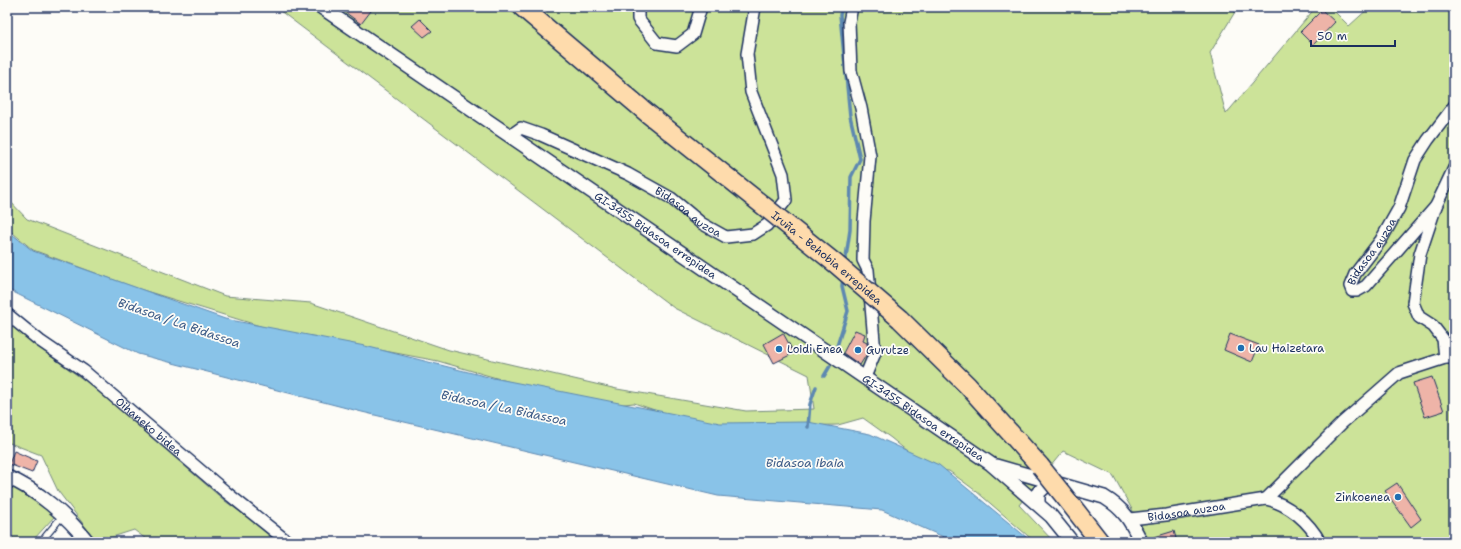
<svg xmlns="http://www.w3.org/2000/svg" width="1461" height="549" viewBox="0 0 1461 549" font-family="'Shantell Sans',sans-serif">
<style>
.green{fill:#cce399;stroke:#74897c}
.water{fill:#89c3e8;stroke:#5d88b1}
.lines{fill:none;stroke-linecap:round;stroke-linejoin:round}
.stream{stroke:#5d88b1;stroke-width:3.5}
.building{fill:#eeb4a8;stroke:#1b2f5e}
.service-casing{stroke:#1b2f5e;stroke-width:8}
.minor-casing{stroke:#1b2f5e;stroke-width:14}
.tertiary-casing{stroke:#1b2f5e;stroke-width:16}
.trunk-casing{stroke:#1b2f5e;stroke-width:21}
.service{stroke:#fdfcf7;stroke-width:5.5}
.minor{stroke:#fdfcf7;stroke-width:11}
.tertiary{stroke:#fdfcf7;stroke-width:13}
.trunk{stroke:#fedbac;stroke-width:18}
.trunk-bridge-casing{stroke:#1b2f5e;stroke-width:21;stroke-linecap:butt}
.trunk-bridge{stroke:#fedbac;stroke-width:18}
.poi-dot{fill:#1f6fb2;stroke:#fdfcf7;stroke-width:1.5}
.labels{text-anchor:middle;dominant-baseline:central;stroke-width:3.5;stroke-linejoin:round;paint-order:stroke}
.street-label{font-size:11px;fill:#1b2f5e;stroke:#fdfcf7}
.poi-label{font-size:11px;fill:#1b2f5e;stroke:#fdfcf7;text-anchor:start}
.water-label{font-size:12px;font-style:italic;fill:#3c5b87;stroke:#fdfcf7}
</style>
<rect width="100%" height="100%" fill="#fdfcf7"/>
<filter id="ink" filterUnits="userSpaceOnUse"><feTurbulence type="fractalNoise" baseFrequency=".025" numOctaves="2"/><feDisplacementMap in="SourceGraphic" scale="8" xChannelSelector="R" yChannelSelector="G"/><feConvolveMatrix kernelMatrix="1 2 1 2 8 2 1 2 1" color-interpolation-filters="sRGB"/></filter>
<g filter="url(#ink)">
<!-- green -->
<path class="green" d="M 275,7 L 1238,7 L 1210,53 L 1226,114 L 1316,7 L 1330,7 L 1349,26 L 1370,7 L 1454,7 L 1454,542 L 1150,542 L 1113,475 L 1063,451 L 1019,505 L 1054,542 L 1035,542 L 976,491 L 949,471 L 930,470 L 891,438 L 863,418 L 838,425 L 773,426 L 695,424 L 634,403 L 596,407 L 438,361 L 273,330 L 136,288 L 33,250 L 7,228 L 7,198 L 27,219 L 225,296 L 311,303 L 449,350 L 617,389 L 746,411 L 814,409 L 809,375 L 674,308 Z
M 7,321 L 42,350 L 91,385 L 225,501 L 282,542 L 150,542 L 134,530 L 97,542 L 58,491 L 41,455 L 7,442 Z
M 7,482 L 20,488 L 55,514 L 54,517 L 34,539 L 38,542 L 7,542 Z"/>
<!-- water -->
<path class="water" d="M 7,230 L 33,251 L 225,319 L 365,346 L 488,377 L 720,423 L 808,422 L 870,434 L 939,465 L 1032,542 L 955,542 L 882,510 L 718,496 L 362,412 L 138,354 L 7,289 Z"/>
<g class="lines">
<!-- stream -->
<path class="stream" d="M 842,7 L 840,15 L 850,116 L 860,159 L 851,177 L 850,230 L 845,264
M 837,346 L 848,311 L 842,286 L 843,278
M 824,376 L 830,366
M 808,427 L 810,404 L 816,387"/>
</g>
<!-- building -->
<path class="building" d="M 338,7 L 374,7 L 361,24 Z
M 1322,10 L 1335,22 L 1313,45 L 1300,32 Z
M 420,19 L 432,31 L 424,37 L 412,26 Z
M 855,330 L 865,334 L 863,341 L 867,343 L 868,352 L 860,365 L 843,353 Z
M 783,333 L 794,353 L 774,363 L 764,344 Z
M 1230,334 L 1259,345 L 1252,362 L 1224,350 Z
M 1432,377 L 1444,411 L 1425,417 L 1413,383 Z
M 14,451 L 37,461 L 32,473 L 9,464 Z
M 1397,483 L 1421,519 L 1411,527 L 1385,491 Z
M 1174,531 L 1177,542 L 1149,542 L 1148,539 Z"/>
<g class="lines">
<defs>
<path id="service" d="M 45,537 L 63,515"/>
<g id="minor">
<path d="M 638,7 L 638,19 L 657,43 L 677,46 L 693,34 L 701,7"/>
<path d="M 852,7 L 849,22 L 851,71 L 861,108 L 870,156 L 864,221 L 863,260 L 868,270 L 875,353 L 865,377"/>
<path id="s1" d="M 511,135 L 521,128 L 541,135 L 628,174 L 671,198 L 701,223 L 726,237 L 753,234 L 767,225 L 786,200 L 783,174 L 751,92 L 747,54 L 755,7"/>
<path id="s2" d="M 1436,206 L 1366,286 L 1357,291 L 1352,291 L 1350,286 L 1355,274 L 1381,240 L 1399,208 L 1415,160 L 1428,140 L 1454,106"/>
<path id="s3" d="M 7,314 L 40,341 L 84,371 L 227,493 L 288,542"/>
<path d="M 1445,358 L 1443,339 L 1433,326 L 1419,317 L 1413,303 L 1420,254 L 1436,206 L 1454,168"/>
<path d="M 1266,499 L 1342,423 L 1399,373 L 1445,358 L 1454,358"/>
<path id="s4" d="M 1130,519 L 1166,515 L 1266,499 C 1289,504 1309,522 1320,542"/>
</g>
<g id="tertiary">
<path id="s5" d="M 321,7 L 991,464 L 1051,516 L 1072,542"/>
<path d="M 996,466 L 1104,497 C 1124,509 1131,521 1141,542"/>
<path d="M 7,477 C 38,490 67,516 88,542"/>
<path d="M 1038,503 L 1038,493 L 1050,482"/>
</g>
<path id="trunk" d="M 522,7 L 647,113 L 765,207
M 900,319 L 968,386 L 1040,466
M 1072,506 L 1100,542"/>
</defs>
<!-- service casing -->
<use href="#service" class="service-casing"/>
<!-- minor casing -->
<use href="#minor" class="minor-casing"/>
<!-- tertiary casing -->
<use href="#tertiary" class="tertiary-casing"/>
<!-- trunk casing -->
<use href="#trunk" class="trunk-casing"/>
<!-- service -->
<use href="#service" class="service"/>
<!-- minor -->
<use href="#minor" class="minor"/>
<!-- tertiary -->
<use href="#tertiary" class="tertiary"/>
<!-- trunk -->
<use href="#trunk" class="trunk"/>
<defs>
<g id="trunk-bridge">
<path id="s6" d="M 765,207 L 836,264 L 900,319"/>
<path d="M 1040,466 L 1072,506"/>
</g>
</defs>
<!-- trunk-bridge casing -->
<use href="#trunk-bridge" class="trunk-bridge-casing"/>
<!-- trunk-bridge -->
<use href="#trunk-bridge" class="trunk-bridge"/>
</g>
</g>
<!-- markers -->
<g class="poi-dot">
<circle cx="1241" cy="348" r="4"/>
<circle cx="779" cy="349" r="4"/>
<circle cx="858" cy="350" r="4"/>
<circle cx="1398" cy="497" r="4"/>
</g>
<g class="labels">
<!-- street labels -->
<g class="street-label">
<text stroke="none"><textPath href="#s1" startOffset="200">Bidasoa auzoa</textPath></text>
<text stroke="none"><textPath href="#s5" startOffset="405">GI-3455 Bidasoa errepidea</textPath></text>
<text stroke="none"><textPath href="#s2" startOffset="168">Bidasoa auzoa</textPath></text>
<text stroke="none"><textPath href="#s6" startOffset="80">Iruña - Behobia errepidea</textPath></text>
<text stroke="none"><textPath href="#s5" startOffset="729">GI-3455 Bidasoa errepidea</textPath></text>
<text stroke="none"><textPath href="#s3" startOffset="181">Oihaneko bidea</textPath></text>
<text stroke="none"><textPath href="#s4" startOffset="57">Bidasoa auzoa</textPath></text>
</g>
<!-- poi labels -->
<g class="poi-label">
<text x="1249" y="348">Lau Haizetara</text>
<text x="787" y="349">Loidi Enea</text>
<text x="866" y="350">Gurutze</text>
<text x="1390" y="497" text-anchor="end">Zinkoenea</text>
</g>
<!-- water labels -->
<g class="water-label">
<text transform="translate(179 323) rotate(19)">Bidasoa / La Bidassoa</text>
<text transform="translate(504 408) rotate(12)">Bidasoa / La Bidassoa</text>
<text x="805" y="463">Bidasoa ibaia</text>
</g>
</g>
<!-- margin -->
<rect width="1461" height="549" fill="none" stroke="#fdfcf7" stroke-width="24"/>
<rect x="12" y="12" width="1437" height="525" fill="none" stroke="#1b2f5e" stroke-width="1.5" filter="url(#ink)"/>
<!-- scale -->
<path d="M1311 40v6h84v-6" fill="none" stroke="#1b2f5e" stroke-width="2"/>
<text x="1317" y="40" font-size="12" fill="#1b2f5e" stroke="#fdfcf7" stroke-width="3" paint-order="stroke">50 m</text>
</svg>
